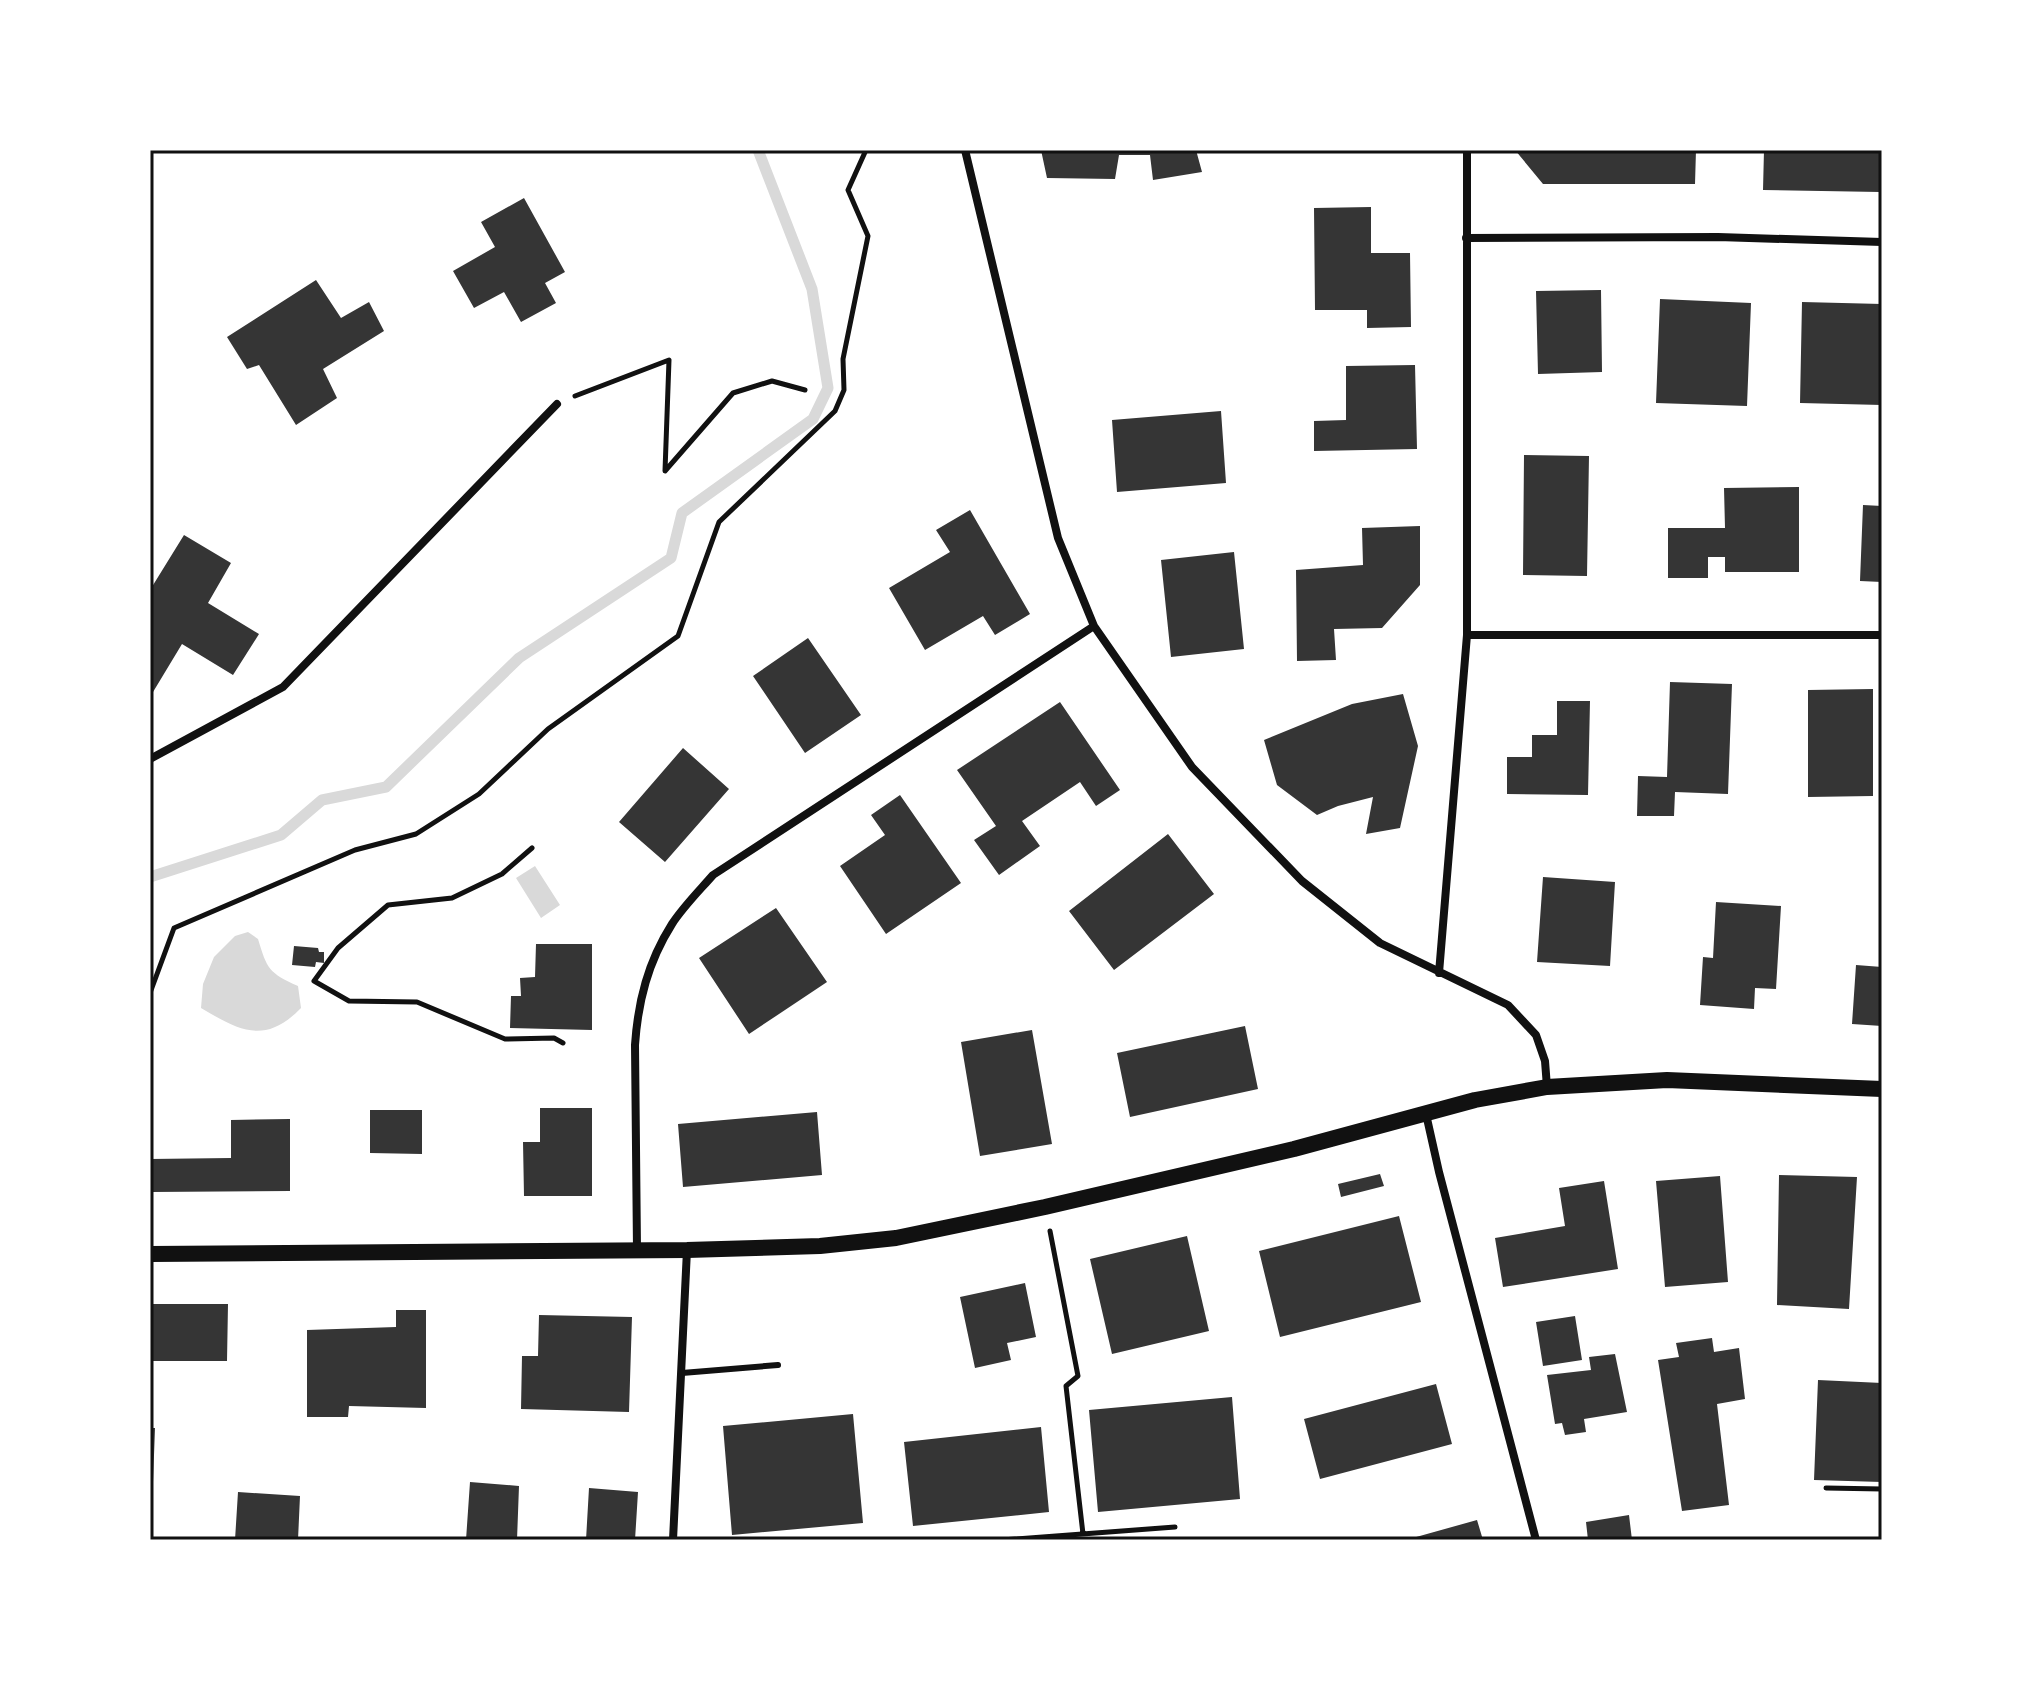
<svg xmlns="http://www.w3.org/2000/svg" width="2032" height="1690" viewBox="0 0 2032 1690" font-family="'Exo 2',sans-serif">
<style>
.water{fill:#d9d9d9}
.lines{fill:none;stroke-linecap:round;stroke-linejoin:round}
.stream{stroke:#d9d9d9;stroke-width:11}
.building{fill:#353535}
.path{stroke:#111;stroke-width:5}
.service{stroke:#111;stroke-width:6}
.minor{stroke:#111;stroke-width:8}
.secondary{stroke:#111;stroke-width:16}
.neatline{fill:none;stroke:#111;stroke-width:3}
</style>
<rect width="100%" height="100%" fill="#fff"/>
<!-- water -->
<path class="water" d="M 535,866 L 560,905 L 541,918 L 516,878 Z
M 248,932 L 258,939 C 267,969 269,973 298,986 L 301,1008 C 265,1045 240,1031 201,1008 L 203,984 L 214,957 L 235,936 Z"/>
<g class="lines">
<!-- stream -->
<path class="stream" d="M 150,877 L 281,835 L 322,800 L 386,787 L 519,658 L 671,558 L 682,513 L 813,419 L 828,388 L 812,289 L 758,150"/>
</g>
<!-- building -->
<path class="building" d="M 1041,150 L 1196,150 L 1202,172 L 1153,180 L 1150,155 L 1119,155 L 1115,179 L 1047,178 Z
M 1515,150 L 1696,150 L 1695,184 L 1543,184 Z
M 1764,150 L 1881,150 L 1880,192 L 1763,190 Z
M 524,198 L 565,272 L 545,283 L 556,303 L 521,322 L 504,292 L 474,308 L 453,271 L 495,247 L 481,222 Z
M 1371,207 L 1371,253 L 1410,253 L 1411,327 L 1367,328 L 1367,310 L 1315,310 L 1314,208 Z
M 316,280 L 341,318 L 369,302 L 384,331 L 323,369 L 337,398 L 296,425 L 259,365 L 247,369 L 227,337 Z
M 1601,290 L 1602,372 L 1538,374 L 1536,291 Z
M 1660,299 L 1751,303 L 1747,406 L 1656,403 Z
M 1802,302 L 1882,304 L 1882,405 L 1800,403 Z
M 1415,365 L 1417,449 L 1314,451 L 1314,421 L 1346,420 L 1346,366 Z
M 1221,411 L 1226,483 L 1117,492 L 1112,420 Z
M 1524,455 L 1589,456 L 1587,576 L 1523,575 Z
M 1799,487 L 1799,572 L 1725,572 L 1725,557 L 1708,557 L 1708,578 L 1668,578 L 1668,528 L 1725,528 L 1724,488 Z
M 1863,505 L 1882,506 L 1882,582 L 1860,581 Z
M 970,510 L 1030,614 L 995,635 L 983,616 L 925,650 L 889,588 L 950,552 L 936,530 Z
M 1420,526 L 1420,585 L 1382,628 L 1334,629 L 1336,660 L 1297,661 L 1296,570 L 1363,565 L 1362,528 Z
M 184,535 L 231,563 L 208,603 L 259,634 L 233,675 L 182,644 L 150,697 L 150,590 Z
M 1234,552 L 1244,649 L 1171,657 L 1161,560 Z
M 808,638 L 861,715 L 805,753 L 753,676 Z
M 1670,682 L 1732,684 L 1728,794 L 1675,792 L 1674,816 L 1637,816 L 1638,776 L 1667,777 Z
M 1873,689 L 1873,796 L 1808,797 L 1808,690 Z
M 1403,694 L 1418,746 L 1400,828 L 1366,834 L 1373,797 L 1338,806 L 1317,815 L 1277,785 L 1264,740 L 1352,704 Z
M 1557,701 L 1590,701 L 1588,795 L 1507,794 L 1507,757 L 1532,757 L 1532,735 L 1557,735 Z
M 1060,702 L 1120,790 L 1096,806 L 1080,782 L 1022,821 L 1040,846 L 999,875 L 974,840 L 996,826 L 957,770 Z
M 683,748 L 729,789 L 665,862 L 619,822 Z
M 900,795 L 961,883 L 886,934 L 840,866 L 885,835 L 871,815 Z
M 1168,834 L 1214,894 L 1114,970 L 1069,911 Z
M 1543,877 L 1615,882 L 1610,966 L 1537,962 Z
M 1716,902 L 1781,906 L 1776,989 L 1755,988 L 1754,1009 L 1700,1005 L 1703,957 L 1713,958 Z
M 776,908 L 827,982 L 749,1034 L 699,958 Z
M 536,944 L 592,944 L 592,1030 L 510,1028 L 511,996 L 521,996 L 520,978 L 535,977 Z
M 294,946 L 318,948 L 319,952 L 324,952 L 324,963 L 316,962 L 315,967 L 292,965 Z
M 1856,965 L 1882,967 L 1882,1026 L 1852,1024 Z
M 1245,1026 L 1258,1089 L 1130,1117 L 1117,1053 Z
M 1032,1030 L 1052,1144 L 980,1156 L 961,1042 Z
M 540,1108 L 592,1108 L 592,1196 L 524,1196 L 523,1142 L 540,1142 Z
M 370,1110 L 422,1110 L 422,1154 L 370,1153 Z
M 817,1112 L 822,1175 L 683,1187 L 678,1124 Z
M 290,1119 L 290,1191 L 150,1192 L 150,1159 L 231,1158 L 231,1120 Z
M 1380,1174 L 1384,1186 L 1341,1197 L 1338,1184 Z
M 1779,1175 L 1857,1177 L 1849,1309 L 1777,1305 Z
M 1720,1176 L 1728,1282 L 1665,1287 L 1656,1181 Z
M 1604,1181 L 1618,1269 L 1503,1287 L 1495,1238 L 1565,1226 L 1559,1188 Z
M 1399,1216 L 1421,1302 L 1280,1337 L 1259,1251 Z
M 1187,1236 L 1209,1331 L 1112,1354 L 1090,1259 Z
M 1025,1283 L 1036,1337 L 1007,1343 L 1011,1360 L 975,1368 L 960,1297 Z
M 150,1304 L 228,1304 L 227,1361 L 150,1361 Z
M 396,1310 L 426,1310 L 426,1408 L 349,1406 L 348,1417 L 307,1417 L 307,1330 L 396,1327 Z
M 539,1315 L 632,1317 L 629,1412 L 521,1409 L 522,1356 L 538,1356 Z
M 1575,1316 L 1582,1360 L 1543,1366 L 1536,1322 Z
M 1712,1338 L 1714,1352 L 1739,1348 L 1745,1399 L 1717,1404 L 1729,1505 L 1682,1511 L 1658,1360 L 1679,1357 L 1676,1343 Z
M 1615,1354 L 1627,1412 L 1584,1419 L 1586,1432 L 1565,1435 L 1562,1423 L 1555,1424 L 1547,1375 L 1591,1370 L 1589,1357 Z
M 1818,1380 L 1882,1383 L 1882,1482 L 1814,1480 Z
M 1436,1384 L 1452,1444 L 1320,1479 L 1304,1419 Z
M 1232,1397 L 1240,1499 L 1098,1512 L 1089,1410 Z
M 853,1414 L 863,1523 L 732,1535 L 723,1426 Z
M 1041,1427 L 1049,1512 L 913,1526 L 904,1442 Z
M 150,1428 L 155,1428 L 153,1482 L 150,1482 Z
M 470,1482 L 519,1486 L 517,1540 L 466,1540 Z
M 589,1488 L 638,1492 L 635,1540 L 586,1540 Z
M 238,1492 L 300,1496 L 298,1540 L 235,1540 Z
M 1629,1515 L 1632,1540 L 1588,1540 L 1586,1522 Z
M 1477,1520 L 1483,1540 L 1409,1540 L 1409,1539 Z"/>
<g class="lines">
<!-- path -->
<path class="path" d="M 575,396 L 669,360 L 665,471 L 733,393 L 772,381 L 805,390
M 532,848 L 502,874 L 452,898 L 388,905 L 338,948 L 314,981 L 349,1001 L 417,1002 L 505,1039 L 554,1038 L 563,1043
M 150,993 L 174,928 L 355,850 L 416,834 L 479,794 L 548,729 L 678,636 L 719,522 L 835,411 L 844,390 L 843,359 L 868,236 L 848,190 L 866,150
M 1050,1231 L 1078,1376 L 1066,1386 L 1083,1534
M 1826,1488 L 1882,1489
M 1002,1540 L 1175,1527"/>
<!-- service -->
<path class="service" d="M 682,1373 L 778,1365"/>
<!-- minor -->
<path class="minor" d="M 965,150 L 1058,538 L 1094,626 L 1192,767 L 1302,881 L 1380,943 L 1508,1005 L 1536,1035 L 1545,1061 L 1547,1087
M 1466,238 L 1718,237 L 1882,242
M 1467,635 L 1882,635
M 150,759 L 283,687 L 557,404
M 1439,973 L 1467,635 L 1467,150
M 1426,1114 L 1439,1172 L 1536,1540
M 637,1250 L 635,1045 C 638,1001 648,962 672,924 C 683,907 699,891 713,875 L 1094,626
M 673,1540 L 687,1250"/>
<!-- secondary -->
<path class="secondary" d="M 150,1254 L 687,1250 L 820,1246 L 896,1238 L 1045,1207 L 1294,1149 L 1475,1100 L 1547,1087 L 1667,1080 L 1882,1089"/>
</g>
<!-- border -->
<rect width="2032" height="1690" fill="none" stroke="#ffffff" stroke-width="304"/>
<rect x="152" y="152" width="1728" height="1386" class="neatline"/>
</svg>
